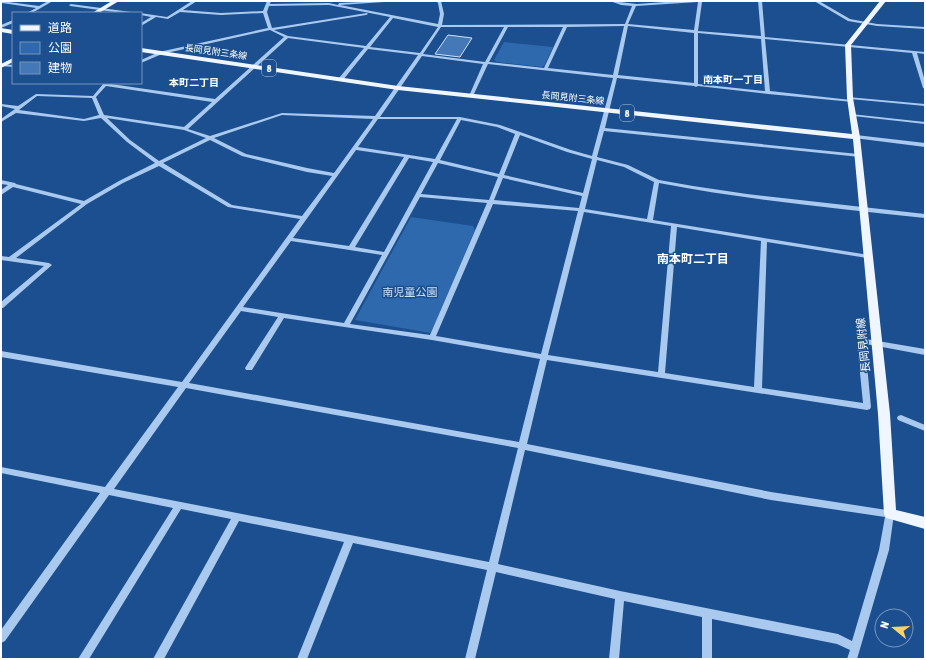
<svg xmlns="http://www.w3.org/2000/svg" width="926" height="660" viewBox="0 0 926 660" font-family="'Asap Condensed','Noto Sans JP',sans-serif">
<style>
.green{fill:#2e69ad}
.building{fill:#4478b7;stroke:#cfe3fa}
.lines{fill:none;stroke-linecap:round;stroke-linejoin:round}
.minor{fill:#a9c9ee;fill-rule:evenodd}
.major{fill:#f0f6ff;fill-rule:evenodd}
.labels{text-anchor:middle;dominant-baseline:central;stroke-width:3;stroke-linejoin:round;paint-order:stroke}
.far-street-label{font-size:9px;fill:#fff;stroke:#1b4f8f}
.shield{fill:#1b4f8f;stroke:#bbcadd;stroke-width:1}
.shield-label{font-size:10px;font-weight:bold;fill:#fff}
.far-neighbourhood-label{font-size:10px;font-weight:bold;fill:#fff;stroke:#1b4f8f}
.park-label{font-size:11px;fill:#cfe3fa;stroke:#1b4f8f}
.street-label{font-size:11px;fill:#fff;stroke:#1b4f8f}
.neighbourhood-label{font-size:12px;font-weight:bold;fill:#fff;stroke:#1b4f8f}
</style>
<rect width="100%" height="100%" fill="#1b4f8f"/>
<!-- green -->
<path class="green" d="M 504,42 L 553,47 L 544,66 L 541,67 L 497,62 L 494,60 Z
M 411,217 L 473,226 L 475,230 L 431,333 L 355,320 Z"/>
<!-- building -->
<path class="building" d="M 448,35 L 472,38 L 460,57 L 435,54 Z"/>
<g class="lines">
<!-- minor -->
<path class="minor" d="M 1,1 L 39,6 L 48,1 L 53,1 L 32,13 L 27,13 L 36,8 L 2,3 Z
M 192,1 L 197,1 L 183,10 L 221,13 L 263,11 L 267,1 L 271,1 L 270,4 L 329,3 L 338,5 L 339,3 L 386,1 L 384,2 L 340,5 L 438,24 L 440,14 L 438,3 L 436,1 L 441,1 L 444,14 L 442,25 L 625,24 L 632,6 L 621,5 L 610,1 L 637,4 L 679,1 L 742,1 L 740,2 L 702,2 L 698,31 L 761,36 L 758,1 L 762,1 L 765,37 L 925,52 L 925,54 L 917,53 L 925,81 L 925,89 L 923,88 L 912,53 L 765,39 L 770,91 L 851,100 L 853,100 L 853,102 L 768,94 L 698,86 L 696,87 L 694,86 L 617,78 L 605,128 L 858,154 L 861,156 L 860,157 L 604,131 L 597,157 L 628,165 L 659,180 L 693,186 L 747,194 L 925,214 L 925,218 C 836,208 747,200 659,183 L 653,220 L 869,255 L 870,256 L 869,257 L 867,258 L 767,242 L 762,388 L 863,403 L 857,343 L 858,341 L 866,339 L 925,349 L 925,355 L 866,344 L 865,344 L 871,407 L 870,409 L 867,410 L 547,360 L 527,444 L 771,492 L 893,511 L 894,514 L 889,550 L 857,659 L 847,659 L 850,650 L 837,644 L 712,619 L 712,659 L 702,659 L 702,617 L 624,601 L 619,659 L 609,659 L 615,599 L 496,572 L 475,659 L 465,659 L 487,570 L 353,543 L 307,659 L 297,659 L 344,542 L 239,521 L 164,659 L 153,659 L 231,519 L 181,509 L 89,659 L 78,659 L 173,508 L 109,495 L 5,641 L 1,643 L 1,630 L 100,493 L 1,473 L 1,467 L 105,487 L 178,387 L 1,357 L 1,351 L 182,382 L 300,219 L 228,207 L 159,166 L 123,183 L 87,204 L 16,258 L 49,263 L 52,265 L 3,308 L 1,308 L 1,302 L 44,266 L 1,260 L 1,256 L 9,257 L 81,204 L 13,187 L 1,195 L 1,190 L 8,185 L 1,184 L 1,180 L 15,183 L 16,184 L 84,201 L 119,181 L 155,163 L 127,142 L 101,118 L 84,121 L 16,113 L 1,122 L 1,119 L 15,109 L 1,106 L 1,104 L 18,106 L 36,94 L 93,96 L 104,83 L 215,99 L 284,37 L 270,30 L 162,54 L 141,63 L 141,60 L 159,52 L 268,28 L 263,13 L 221,15 L 180,12 L 168,19 L 156,17 L 141,26 L 141,23 L 151,17 L 141,15 L 140,13 L 167,17 ZM 698,2 L 694,30 L 628,24 L 636,6 ZM 329,5 L 390,17 L 366,46 L 288,36 L 274,30 L 366,15 L 368,14 L 367,13 L 272,28 L 267,12 L 269,6 ZM 393,18 L 438,27 L 420,53 L 370,47 ZM 624,26 L 613,75 L 548,68 L 567,27 ZM 628,26 L 694,33 L 694,83 L 618,75 ZM 441,27 L 504,27 L 485,62 L 423,54 ZM 508,27 L 563,27 L 544,68 L 489,62 ZM 698,33 L 761,39 L 765,91 L 698,84 ZM 288,38 L 364,48 L 339,78 L 339,80 L 343,80 L 368,49 L 418,55 L 375,116 L 282,113 L 210,136 L 188,129 ZM 422,56 L 483,64 L 469,96 L 471,97 L 473,96 L 488,64 L 613,78 L 592,156 L 571,150 L 500,125 L 460,117 L 380,117 ZM 106,86 L 212,102 L 184,127 L 104,115 L 96,97 ZM 37,96 L 92,98 L 99,115 L 84,119 L 19,110 ZM 282,115 L 373,119 L 334,173 L 307,168 L 246,154 L 214,138 ZM 107,118 L 184,130 L 206,138 L 159,161 L 130,140 ZM 378,119 L 457,119 L 435,159 L 358,147 ZM 461,120 L 497,127 L 515,134 L 499,174 L 440,160 ZM 520,135 L 567,152 L 592,159 L 583,193 L 504,175 ZM 210,140 L 242,156 L 307,172 L 332,176 L 302,216 L 232,205 L 163,163 ZM 356,150 L 404,157 L 349,246 L 293,238 ZM 409,158 L 433,162 L 384,252 L 355,247 ZM 597,160 L 624,167 L 654,182 L 647,219 L 585,209 ZM 438,163 L 498,177 L 489,200 L 421,194 ZM 503,178 L 582,196 L 579,208 L 494,200 ZM 420,197 L 487,203 L 430,335 L 350,324 ZM 493,204 L 578,211 L 541,354 L 436,336 ZM 584,212 L 671,226 L 658,372 L 548,355 ZM 677,227 L 761,241 L 754,387 L 665,373 ZM 291,241 L 382,255 L 344,323 L 243,307 ZM 241,311 L 278,317 L 245,368 L 246,370 L 252,370 L 284,318 L 432,340 L 540,359 L 519,442 L 189,383 ZM 186,388 L 518,448 L 489,562 L 114,489 ZM 525,450 L 771,500 L 885,517 L 879,550 L 852,641 L 838,634 L 620,591 L 498,564 Z
M 814,1 L 819,1 L 850,19 L 877,24 L 925,27 L 925,29 L 877,26 L 848,21 Z
M 71,4 L 131,12 L 133,13 L 122,13 L 70,6 L 69,5 Z
M 13,20 L 13,23 L 1,28 L 1,25 Z
M 1,64 L 13,65 L 13,67 L 1,66 Z
M 848,97 L 925,104 L 925,106 L 850,99 L 848,98 Z
M 851,114 L 925,122 L 925,124 L 853,116 L 851,116 Z
M 856,135 L 925,143 L 925,147 L 854,138 L 853,137 Z
M 901,415 L 925,425 L 925,431 L 898,420 L 897,418 L 898,416 Z"/>
<!-- major -->
<path class="major" d="M 112,1 L 119,1 L 99,13 L 92,13 Z
M 880,1 L 886,1 L 851,45 L 853,98 L 860,137 L 890,414 L 896,510 L 925,517 L 925,529 L 890,519 L 886,518 L 884,514 L 878,414 L 853,139 L 398,90 L 141,52 L 141,48 L 398,86 L 852,134 L 847,98 L 845,45 Z
M 1,28 L 13,30 L 13,34 L 1,32 Z
M 13,58 L 13,62 L 1,68 L 1,64 Z"/>
</g>
<g class="labels">
<!-- far-street labels -->
<g class="far-street-label">
<text transform="translate(216 52) rotate(8)">長岡見附三条線</text>
<text transform="translate(573 98) rotate(6)">長岡見附三条線</text>
</g>
<!-- shield labels -->
<g class="shield">
<rect x="262" y="60" width="14" height="16" rx="3"/>
<rect x="620" y="105" width="14" height="16" rx="3"/>
</g>
<g class="shield-label">
<text x="269" y="68">8</text>
<text x="627" y="113">8</text>
</g>
<!-- far-neighbourhood labels -->
<g class="far-neighbourhood-label">
<text x="733" y="79">南本町一丁目</text>
<text x="194" y="82">本町二丁目</text>
</g>
<!-- park labels -->
<g class="park-label">
<text x="410" y="292">南児童公園</text>
</g>
<!-- street labels -->
<g class="street-label">
<text transform="translate(863 345) rotate(-96)">長岡見附線</text>
</g>
<!-- neighbourhood labels -->
<g class="neighbourhood-label">
<text x="693" y="259">南本町二丁目</text>
</g>
</g>
<!-- border -->
<rect width="926" height="660" fill="none" stroke="#ffffff" stroke-width="4"/>
<!-- legend -->
<rect x="12" y="12" width="130" height="72" fill="#1b4f8f" stroke="#7695bc"/>
<rect x="20" y="25" width="20" height="6" fill="#f0f6ff" stroke="#7695bc"/>
<text x="48" y="32" font-size="12" fill="#ffffff">道路</text>
<rect x="20" y="42" width="20" height="12" fill="#2e69ad" stroke="#7695bc"/>
<text x="48" y="52" font-size="12" fill="#ffffff">公園</text>
<rect x="20" y="62" width="20" height="12" fill="#4478b7" stroke="#7695bc"/>
<text x="48" y="72" font-size="12" fill="#ffffff">建物</text>
<!-- north arrow -->
<g transform="translate(894 628) rotate(288)"><circle r="19" fill="#1b4f8f" stroke="#7695bc"/>
<path d="M0-3L7 15L0 10L-7 15Z" fill="#ffd166"/>
<text y="-6" font-size="11" font-weight="bold" text-anchor="middle" fill="#ffffff">N</text>
</g>
</svg>
